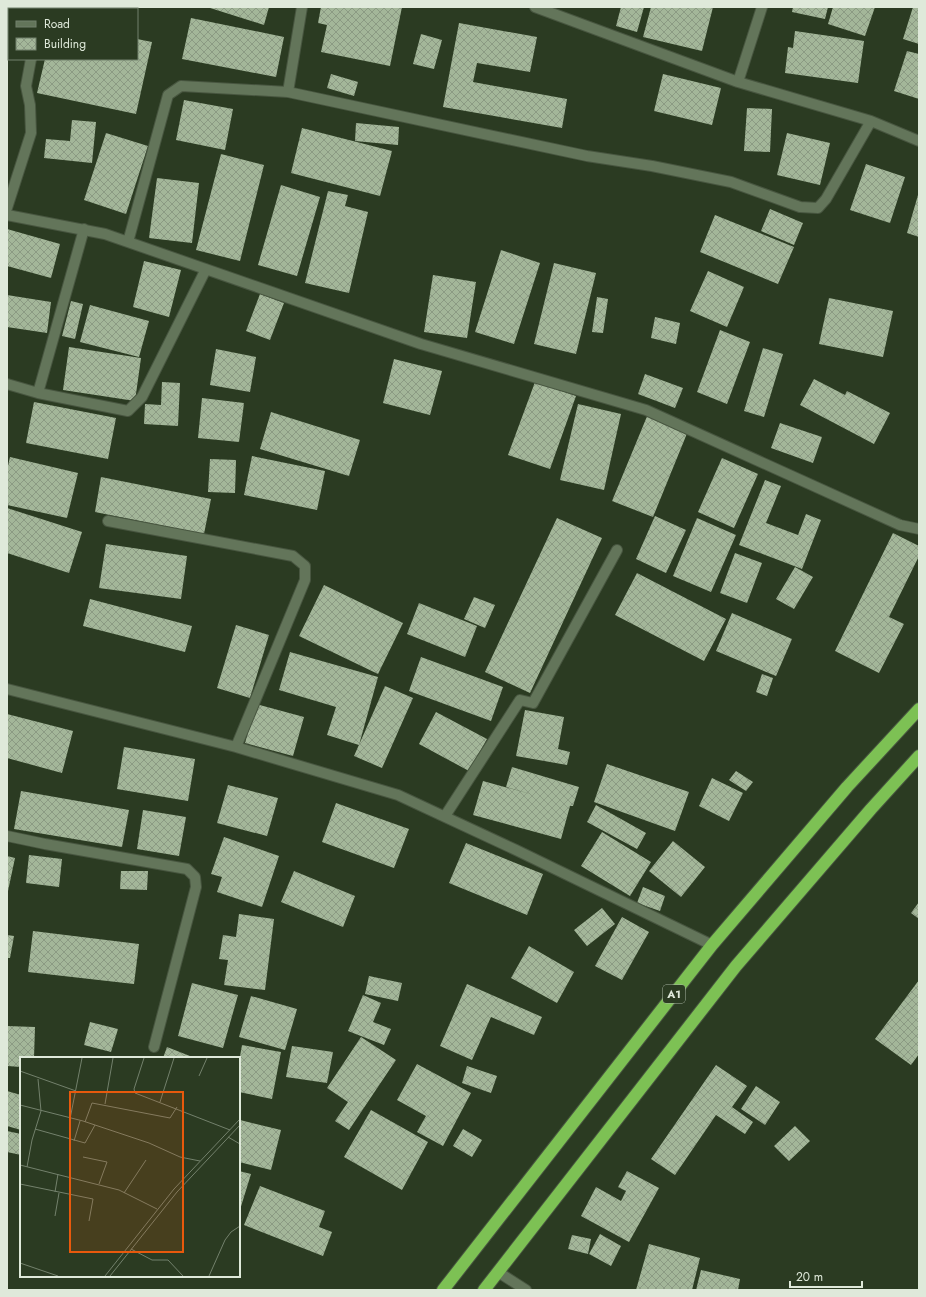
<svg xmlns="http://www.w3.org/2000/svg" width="926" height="1297" viewBox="0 0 926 1297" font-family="Jost,sans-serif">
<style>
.building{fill:url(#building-cross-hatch)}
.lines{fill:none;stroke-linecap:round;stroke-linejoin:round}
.street-casing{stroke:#485640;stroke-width:12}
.highway-casing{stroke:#485640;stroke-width:14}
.street{stroke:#63755a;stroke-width:10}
.highway{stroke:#7dc154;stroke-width:12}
.labels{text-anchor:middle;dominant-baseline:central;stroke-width:4;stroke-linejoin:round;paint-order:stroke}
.shield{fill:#2b3b22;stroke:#a9b5a3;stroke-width:1}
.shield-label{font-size:11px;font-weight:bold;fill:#dfe9da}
.inset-road{fill:none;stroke:#73816c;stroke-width:1}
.view{fill:#e8590c;fill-opacity:0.15;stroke:#e8590c;stroke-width:2}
.inset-edge{fill:none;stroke:#dfe9da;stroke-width:2}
</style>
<defs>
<pattern id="building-cross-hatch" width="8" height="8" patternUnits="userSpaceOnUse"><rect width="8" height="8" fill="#a3b699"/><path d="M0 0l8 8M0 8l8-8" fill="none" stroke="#8b9a83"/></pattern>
</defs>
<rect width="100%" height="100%" fill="#2b3b22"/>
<!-- building -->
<path class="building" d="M 207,7 L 269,7 L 264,25 Z
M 321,7 L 402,7 L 390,66 L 321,52 L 327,25 L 318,23 Z
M 621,7 L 644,7 L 637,32 L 616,26 Z
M 651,7 L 713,7 L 702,51 L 643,37 Z
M 793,7 L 828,7 L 825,19 L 792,12 Z
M 833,7 L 875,7 L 865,36 L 828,24 Z
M 913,7 L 919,7 L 919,44 L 903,39 Z
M 191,18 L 284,37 L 276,77 L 182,59 Z
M 459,23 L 537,37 L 530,72 L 477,63 L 473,82 L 567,99 L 562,128 L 443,107 Z
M 795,31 L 864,41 L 858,83 L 785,73 L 788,47 L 793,48 Z
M 421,34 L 442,40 L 434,69 L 413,64 Z
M 137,39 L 152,42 L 136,114 L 37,93 L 45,59 L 137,59 Z
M 907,51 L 919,54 L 919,99 L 894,91 Z
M 331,74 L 358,82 L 354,96 L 327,88 Z
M 663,74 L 721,88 L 712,125 L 654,111 Z
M 184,100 L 233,109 L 225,150 L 176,140 Z
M 747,108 L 772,109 L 770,152 L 744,151 Z
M 72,120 L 96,122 L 92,163 L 44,158 L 46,139 L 70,141 Z
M 356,123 L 399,127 L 398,145 L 355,141 Z
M 302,128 L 392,151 L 380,196 L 291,173 Z
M 106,133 L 148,146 L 126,214 L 84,200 Z
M 787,133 L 830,143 L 820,185 L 777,175 Z
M 221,154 L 264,165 L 240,261 L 196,250 Z
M 866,164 L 905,177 L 890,223 L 850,210 Z
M 157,178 L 199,183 L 192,243 L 149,238 Z
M 281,185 L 320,197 L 297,276 L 258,265 Z
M 328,191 L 348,195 L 345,206 L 368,212 L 349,293 L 305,283 Z
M 918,195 L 919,195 L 919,237 L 907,233 Z
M 770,209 L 803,223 L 794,245 L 761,231 Z
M 715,215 L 794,247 L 778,284 L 700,252 Z
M 7,229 L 60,244 L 51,278 L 7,266 Z
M 501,250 L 540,263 L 514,344 L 475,332 Z
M 144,261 L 181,270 L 169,317 L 133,307 Z
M 554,263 L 596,273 L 576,354 L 534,344 Z
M 708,271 L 744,287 L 727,327 L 690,311 Z
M 433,275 L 476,282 L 467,338 L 424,332 Z
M 260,294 L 284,303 L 270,340 L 246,331 Z
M 7,295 L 51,302 L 47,333 L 7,327 Z
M 597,297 L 608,299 L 603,333 L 592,332 Z
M 829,298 L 893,311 L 883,357 L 819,344 Z
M 71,301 L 83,304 L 75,339 L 62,336 Z
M 90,305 L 149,321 L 139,357 L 80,342 Z
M 655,317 L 680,323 L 676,344 L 651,338 Z
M 720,330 L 750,342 L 727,404 L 697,392 Z
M 69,347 L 141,358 L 135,401 L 63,390 Z
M 763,348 L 783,354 L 764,417 L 744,411 Z
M 216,349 L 256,357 L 250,392 L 210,385 Z
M 394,359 L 442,371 L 430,415 L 383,403 Z
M 645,374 L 683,388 L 675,408 L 638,394 Z
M 814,379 L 845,395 L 847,391 L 890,413 L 874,444 L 800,405 Z
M 162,382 L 180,383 L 178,426 L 144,424 L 145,404 L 161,405 Z
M 535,382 L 576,396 L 550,469 L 508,455 Z
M 202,398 L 244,403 L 239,442 L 198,438 Z
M 34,402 L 116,418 L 108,459 L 26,443 Z
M 578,404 L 621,414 L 604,490 L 560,480 Z
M 271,412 L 360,440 L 349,476 L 260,449 Z
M 648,414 L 688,431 L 653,517 L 612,501 Z
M 780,423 L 822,437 L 813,463 L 771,448 Z
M 252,456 L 325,471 L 317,510 L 244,495 Z
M 10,457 L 78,473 L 67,518 L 7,505 L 7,470 Z
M 722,458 L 758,474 L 734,528 L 698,512 Z
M 210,459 L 236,460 L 235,493 L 208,492 Z
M 101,477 L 211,499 L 204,534 L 95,512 Z
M 765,480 L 781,486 L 766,523 L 798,535 L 806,514 L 821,520 L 802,569 L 739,545 Z
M 7,508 L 82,532 L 69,573 L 7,553 Z
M 655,516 L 686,530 L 666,573 L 636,559 Z
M 557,518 L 602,538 L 530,693 L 485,672 Z
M 697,518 L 736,535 L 711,592 L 673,576 Z
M 893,533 L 919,546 L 919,556 L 889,617 L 904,624 L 879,673 L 835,651 Z
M 106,544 L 187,556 L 181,599 L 99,588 Z
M 735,553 L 762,563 L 747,603 L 720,593 Z
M 795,567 L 813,577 L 794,609 L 776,599 Z
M 637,573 L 726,619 L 704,661 L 615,615 Z
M 324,585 L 403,623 L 378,674 L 299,636 Z
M 474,597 L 495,605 L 485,628 L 464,619 Z
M 90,599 L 192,626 L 185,652 L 83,626 Z
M 419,603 L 477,626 L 465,657 L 407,634 Z
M 732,613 L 792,639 L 776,676 L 716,651 Z
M 236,625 L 269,635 L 250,698 L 217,688 Z
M 290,652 L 378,677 L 359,745 L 327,735 L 336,707 L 279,690 Z
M 421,657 L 503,687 L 491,721 L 409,691 Z
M 762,674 L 773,678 L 767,696 L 756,692 Z
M 385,686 L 413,698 L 382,768 L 354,756 Z
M 256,704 L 304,717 L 293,756 L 245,743 Z
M 525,710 L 564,717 L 558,749 L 570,752 L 567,765 L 516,756 Z
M 436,712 L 487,739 L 469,771 L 419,744 Z
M 7,714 L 73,731 L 62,773 L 7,758 Z
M 124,747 L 195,759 L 188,801 L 117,789 Z
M 607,764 L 689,792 L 675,831 L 594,802 Z
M 512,767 L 579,787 L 573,806 L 570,806 L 561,839 L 473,815 L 483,781 L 534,795 L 506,787 Z
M 736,771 L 753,782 L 746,791 L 729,780 Z
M 712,778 L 743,793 L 729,821 L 699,806 Z
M 228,785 L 278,798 L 267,836 L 217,823 Z
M 21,791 L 129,810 L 122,847 L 14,829 Z
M 336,803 L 409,829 L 394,868 L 322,842 Z
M 596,805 L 646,833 L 637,849 L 587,822 Z
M 143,810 L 186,817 L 179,856 L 137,849 Z
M 602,832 L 651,862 L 630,896 L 581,866 Z
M 224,837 L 279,856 L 262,907 L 217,892 L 222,877 L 211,874 Z
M 673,841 L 705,867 L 681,897 L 649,871 Z
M 466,843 L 543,874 L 527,915 L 449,883 Z
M 29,855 L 62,859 L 59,887 L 26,883 Z
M 7,856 L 15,858 L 8,891 L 7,891 Z
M 121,871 L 148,871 L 147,890 L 120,889 Z
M 294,871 L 355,896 L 343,927 L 281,902 Z
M 643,887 L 665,896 L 660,911 L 637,903 Z
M 919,902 L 919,919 L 911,913 Z
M 602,908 L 615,924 L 587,946 L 574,930 Z
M 239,914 L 274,919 L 265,990 L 224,985 L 228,960 L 219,959 L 223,935 L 236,937 Z
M 622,917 L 649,932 L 622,980 L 595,966 Z
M 33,931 L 139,944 L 134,984 L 28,972 Z
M 7,935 L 14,936 L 10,958 L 7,958 Z
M 529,946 L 574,972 L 557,1003 L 511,978 Z
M 369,976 L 402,983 L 398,1001 L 365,994 Z
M 919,980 L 919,1054 L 911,1065 L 875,1039 Z
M 192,983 L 238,995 L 223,1048 L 178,1036 Z
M 467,984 L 542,1017 L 534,1035 L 491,1017 L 472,1060 L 440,1046 Z
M 363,995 L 381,1003 L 373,1022 L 391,1029 L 384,1045 L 348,1031 Z
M 251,996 L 297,1009 L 285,1050 L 239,1037 Z
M 90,1022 L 118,1029 L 111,1052 L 84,1045 Z
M 7,1026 L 35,1027 L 34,1058 L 21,1058 L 21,1067 L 7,1066 Z
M 361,1037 L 396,1060 L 349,1130 L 335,1121 L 348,1102 L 327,1088 Z
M 242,1045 L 281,1052 L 272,1099 L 239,1092 L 239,1062 Z
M 292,1046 L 333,1052 L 327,1083 L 286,1077 Z
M 167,1047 L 195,1058 L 163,1058 Z
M 417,1064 L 471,1093 L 443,1146 L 417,1132 L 426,1116 L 397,1100 Z
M 716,1065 L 747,1086 L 732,1107 L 753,1122 L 745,1134 L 716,1115 L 675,1175 L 651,1159 Z
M 467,1066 L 497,1076 L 491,1093 L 462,1083 Z
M 756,1086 L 780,1102 L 765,1125 L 741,1109 Z
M 7,1091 L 21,1095 L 21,1130 L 7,1126 Z
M 371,1110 L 428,1142 L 402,1190 L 344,1157 Z
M 240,1120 L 281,1130 L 271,1170 L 239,1162 L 239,1126 Z
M 795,1126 L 810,1141 L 789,1161 L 774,1146 Z
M 463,1129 L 482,1140 L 472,1157 L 453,1146 Z
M 7,1131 L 21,1134 L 21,1155 L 7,1152 Z
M 239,1171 L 251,1174 L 239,1213 Z
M 627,1171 L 659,1188 L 629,1242 L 581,1216 L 596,1187 L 621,1201 L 626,1191 L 618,1187 Z
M 260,1186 L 325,1211 L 319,1227 L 332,1232 L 323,1256 L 244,1225 Z
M 600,1234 L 621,1246 L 611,1266 L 589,1254 Z
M 572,1235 L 591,1239 L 588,1254 L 568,1249 Z
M 649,1244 L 700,1258 L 692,1290 L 636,1290 Z
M 701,1270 L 740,1279 L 738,1290 L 696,1290 Z"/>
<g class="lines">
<defs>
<path id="street" d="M 535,7 L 738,82 L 871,121 L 919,141
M 45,9 L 45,7
M 738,82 L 762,7
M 288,92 L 302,7
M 7,208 L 31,133 L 30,105 L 26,86 L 31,59
M 7,215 L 105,234 L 421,344 L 646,410 L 900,525 L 919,529
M 128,242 L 168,95 L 181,86 L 288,92 L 587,156 L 652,166 L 731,182 L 800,207 L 818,208 L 826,199 L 871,121
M 7,384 L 38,393 L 128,411 L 142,397 L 206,269
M 38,393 L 84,229
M 108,521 L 293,556 L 305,566 L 305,580 L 236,747
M 7,689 L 236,747 L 398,795 L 516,850 L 712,945
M 445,816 L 520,700 L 533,703 L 617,550
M 7,836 L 45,844 L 187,869 L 195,877 L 196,887 L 154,1047
M 498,1272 L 526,1290"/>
<path id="highway" d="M 443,1290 L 712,945 L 847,787 L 919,709
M 484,1290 L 736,966 L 871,809 L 919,756"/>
</defs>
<!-- street casing -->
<use href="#street" class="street-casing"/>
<!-- highway casing -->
<use href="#highway" class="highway-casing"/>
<!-- street -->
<use href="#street" class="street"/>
<!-- highway -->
<use href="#highway" class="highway"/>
</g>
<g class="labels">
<!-- shield labels -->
<rect class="shield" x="663" y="985" width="22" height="18" rx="3"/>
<g class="shield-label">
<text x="674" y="994">A1</text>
</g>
</g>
<!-- overview -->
<g transform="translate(20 1057)">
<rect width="220" height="220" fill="#2b3b22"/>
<path class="inset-road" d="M 124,1 L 114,32 L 115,36 L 210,73M 0,14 L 56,34M 179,19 L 187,1M 140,45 L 154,1M 85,47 L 93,1M 0,48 L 63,64 L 129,86 L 160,100 L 180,104M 50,62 L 62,1M 65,65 L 72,46 L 150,61 L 157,50M 15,72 L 65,86 L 75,68M 208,80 L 220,87M 54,84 L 60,64M 63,100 L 87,105 L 79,127M 0,108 L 99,133 L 137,152M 7,110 L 12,83 L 21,54 L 18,22M 0,127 L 73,142 L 69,164M 35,135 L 38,117M 104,136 L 126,103M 35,159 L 39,136M 111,192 L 132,203 L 148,203 L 163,219M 0,206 L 38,219M 85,219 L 154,132 L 220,62M 90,219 L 157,135 L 220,68M 189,219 L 205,183 L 211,175 L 220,169"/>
<path class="view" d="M 50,35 L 163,35 L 163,195 L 50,195 Z"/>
<rect width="220" height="220" class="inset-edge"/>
</g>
<!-- border -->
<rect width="926" height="1297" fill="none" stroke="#dfe9da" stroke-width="16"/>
<!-- legend -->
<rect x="8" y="8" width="130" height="52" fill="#2b3b22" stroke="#73816c"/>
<rect x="16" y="21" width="20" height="6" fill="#63755a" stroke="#73816c"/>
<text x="44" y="28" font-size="12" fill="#dfe9da">Road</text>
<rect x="16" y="38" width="20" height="12" fill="url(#building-cross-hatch)" stroke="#73816c"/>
<text x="44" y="48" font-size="12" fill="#dfe9da">Building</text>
<!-- scale -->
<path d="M790 1281v6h72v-6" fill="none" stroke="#dfe9da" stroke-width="2"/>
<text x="796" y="1281" font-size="12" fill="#dfe9da" stroke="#2b3b22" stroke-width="3" paint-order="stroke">20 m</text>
</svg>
